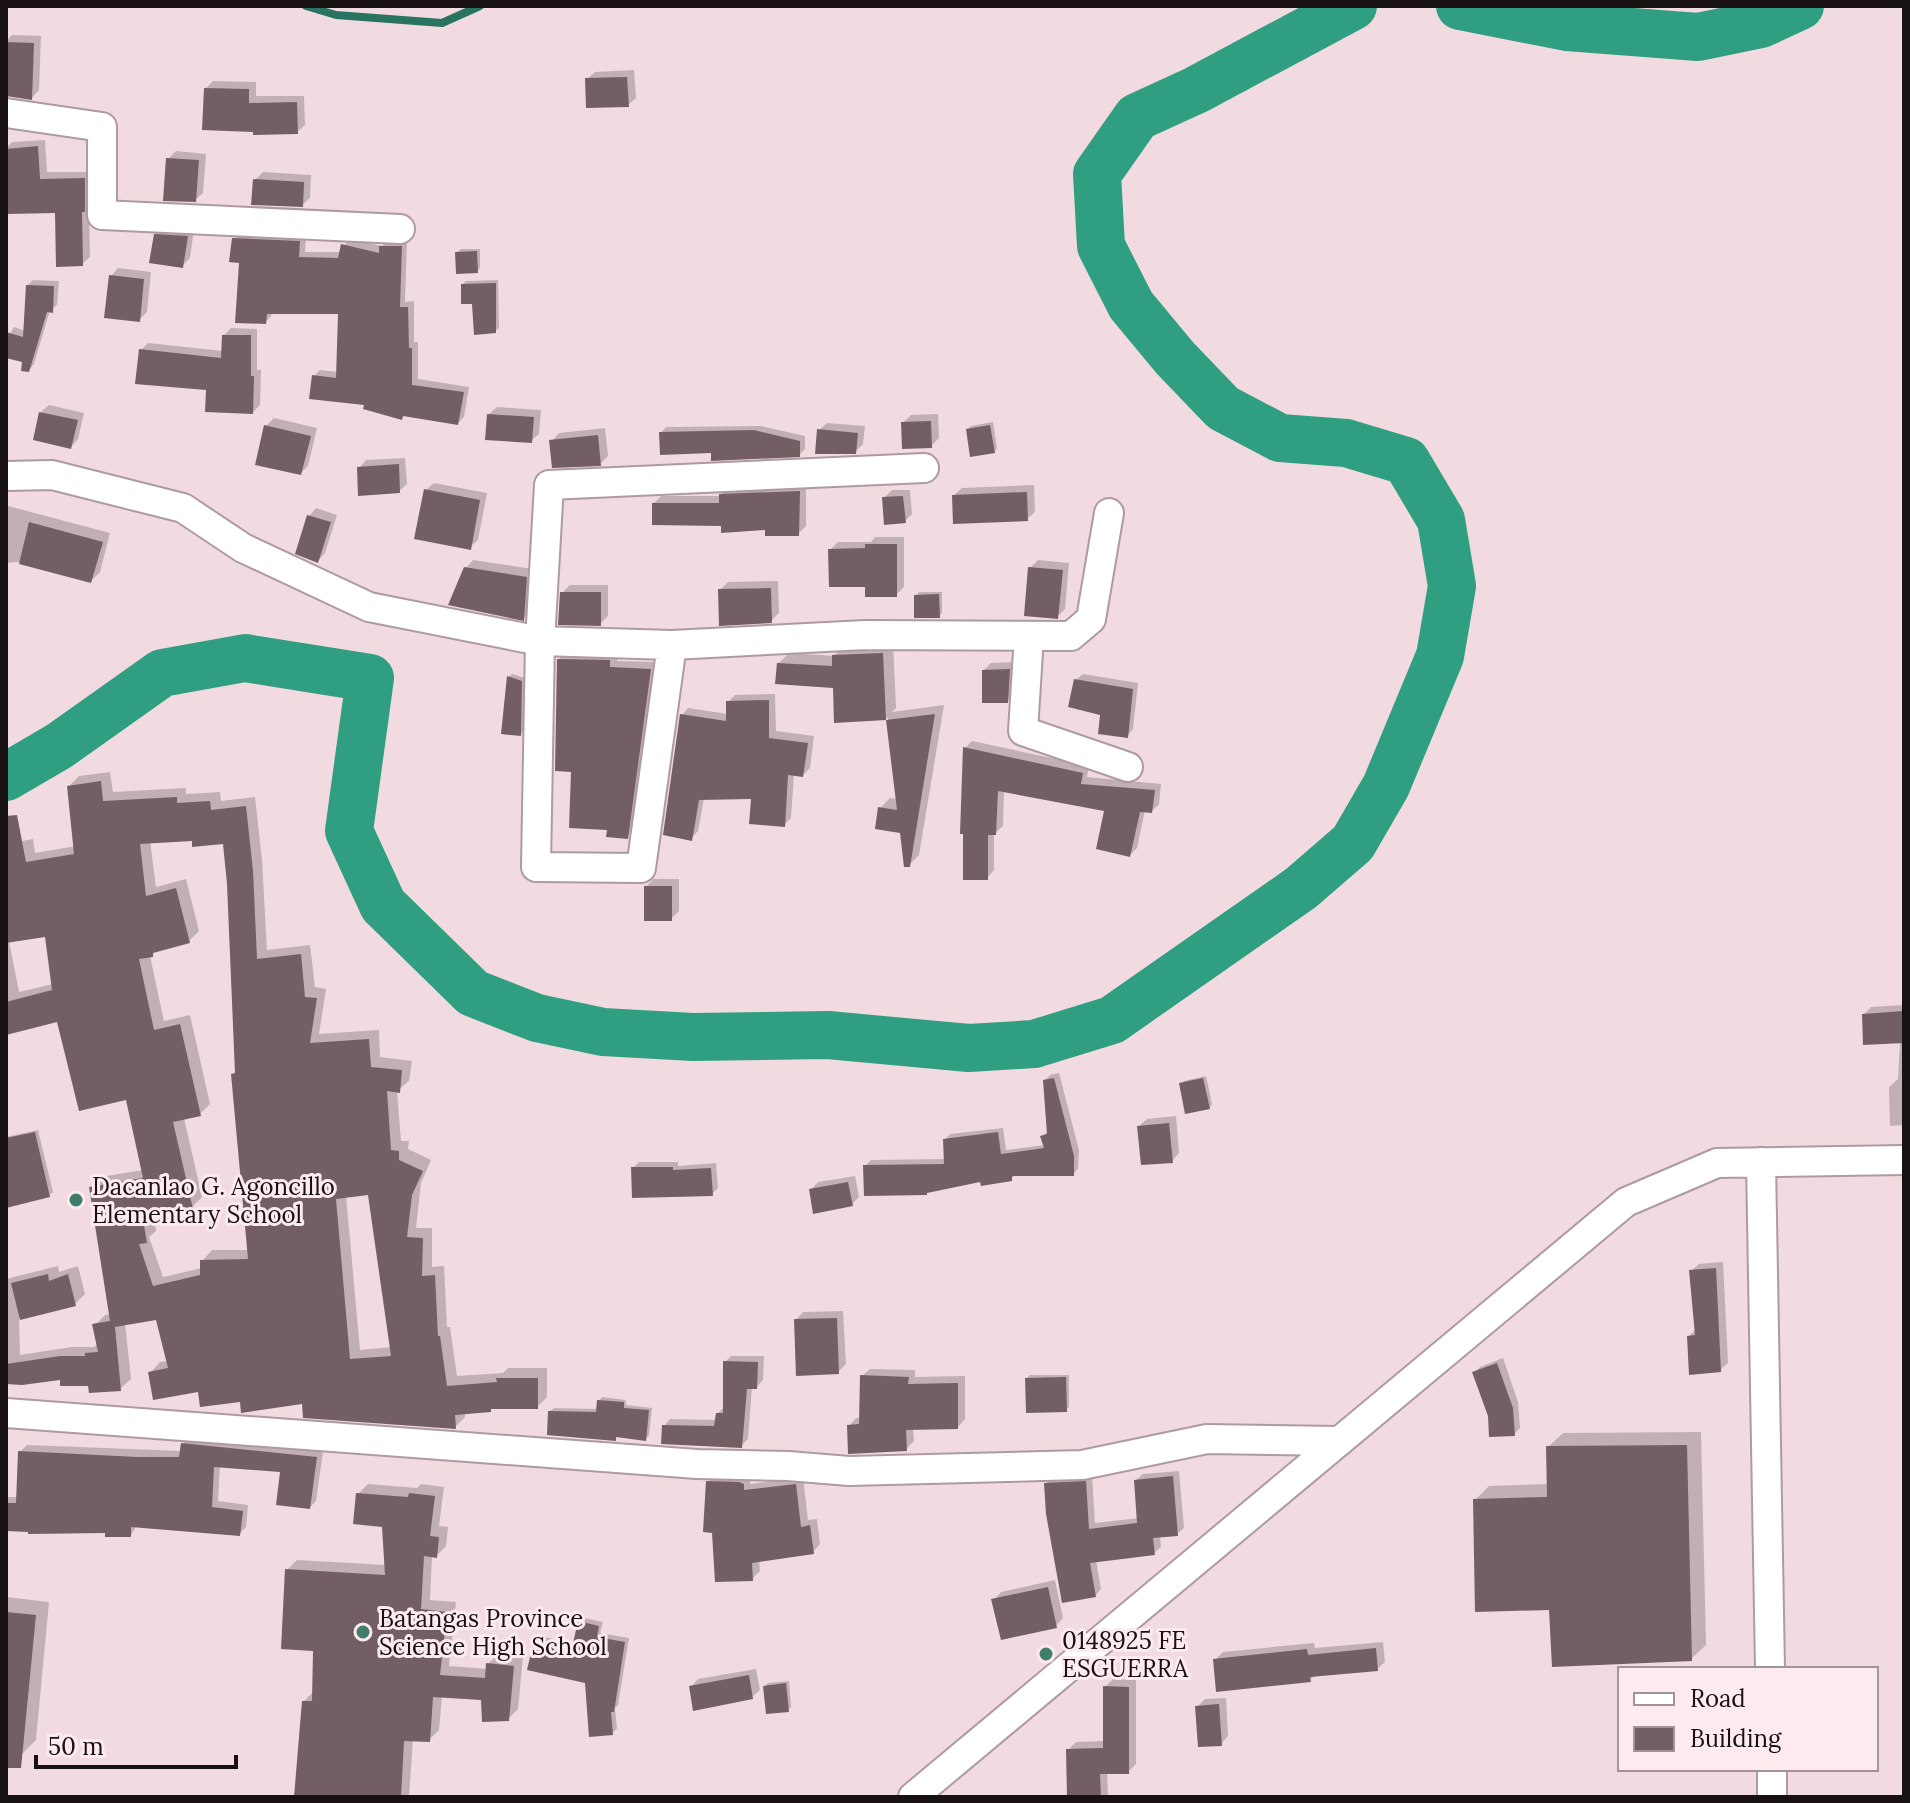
<svg xmlns="http://www.w3.org/2000/svg" width="1910" height="1803" viewBox="0 0 1910 1803" font-family="Lora,serif">
<style>
.shadow{fill:#0003;fill-rule:evenodd}
.lines{fill:none;stroke-linecap:round;stroke-linejoin:round}
.stream{stroke:#297460;stroke-width:8}
.river{stroke:#309e81;stroke-width:48}
.building{fill:#725e63;fill-rule:evenodd}
.street-casing{stroke:#af9a9f;stroke-width:32}
.street{stroke:#fff;stroke-width:28}
.poi-dot{fill:#3f7e6b;stroke:#fceaee;stroke-width:3}
.labels{text-anchor:middle;dominant-baseline:central;stroke-width:6;stroke-linejoin:round;paint-order:stroke}
.poi-label{font-size:24px;fill:#181112;stroke:#fceaee;text-anchor:start}
</style>
<rect width="100%" height="100%" fill="#f2dbe0"/>
<!-- shadow -->
<path class="shadow" d="M 12,35 L 41,36 L 39,90 L 32,98 L 6,95 L 6,41 Z
M 634,70 L 636,98 L 628,105 L 587,79 L 595,72 Z
M 213,81 L 256,82 L 256,96 L 304,96 L 305,125 L 297,132 L 206,88 Z
M 45,140 L 47,172 L 92,172 L 89,206 L 90,257 L 82,264 L 57,211 L 9,212 L 6,148 L 12,142 Z
M 176,151 L 206,154 L 203,193 L 195,200 L 168,159 Z
M 263,172 L 311,175 L 310,198 L 302,205 L 255,180 Z
M 163,228 L 194,229 L 190,258 L 182,266 L 155,235 Z
M 240,233 L 306,236 L 305,252 L 340,252 L 349,239 L 382,246 L 388,240 L 407,241 L 405,302 L 414,301 L 414,342 L 418,342 L 418,379 L 469,387 L 464,417 L 458,423 L 405,414 L 402,418 L 314,376 L 320,370 L 338,372 L 341,312 L 272,312 L 271,316 L 265,322 L 234,239 Z
M 461,249 L 480,249 L 480,268 L 477,271 L 457,253 Z
M 118,268 L 151,272 L 147,312 L 139,320 L 111,276 Z
M 33,280 L 59,281 L 57,305 L 50,310 L 34,364 L 29,370 L 24,361 L 6,356 L 6,341 L 14,327 L 25,331 L 28,285 Z
M 498,280 L 499,328 L 495,331 L 463,284 L 466,281 Z
M 231,328 L 257,329 L 257,370 L 261,370 L 260,405 L 253,412 L 141,350 L 148,343 L 223,351 L 224,335 Z
M 49,405 L 84,413 L 78,439 L 71,447 L 41,412 Z
M 497,407 L 541,410 L 539,434 L 531,441 L 489,414 Z
M 938,414 L 939,438 L 931,446 L 903,423 L 911,415 Z
M 274,418 L 317,428 L 308,466 L 301,473 L 266,426 Z
M 993,422 L 997,448 L 994,452 L 968,429 L 971,426 Z
M 827,423 L 865,426 L 863,444 L 855,452 L 819,430 Z
M 761,426 L 805,436 L 805,449 L 799,455 L 661,433 L 666,427 Z
M 605,428 L 608,456 L 600,464 L 552,441 L 559,433 Z
M 405,458 L 407,484 L 399,491 L 359,468 L 366,460 Z
M 434,483 L 487,493 L 478,540 L 470,547 L 426,490 Z
M 806,484 L 806,526 L 798,534 L 767,527 L 723,524 L 654,503 L 661,496 L 720,496 L 728,487 Z
M 1034,485 L 1035,512 L 1027,519 L 954,495 L 962,488 Z
M 892,490 L 910,490 L 912,514 L 905,521 L 884,498 Z
M 6,493 L 8,506 L 110,533 L 100,572 L 91,581 L 18,562 L 6,563 Z
M 316,508 L 337,515 L 325,553 L 318,561 L 309,516 Z
M 875,537 L 904,537 L 904,587 L 896,595 L 867,585 L 830,550 L 838,542 L 871,542 Z
M 473,560 L 533,569 L 531,611 L 524,618 L 466,568 Z
M 1038,560 L 1069,563 L 1065,609 L 1057,617 L 1030,568 Z
M 778,581 L 779,613 L 771,621 L 720,590 L 728,582 Z
M 570,585 L 608,585 L 608,616 L 600,624 L 562,593 Z
M 919,592 L 942,592 L 942,613 L 939,616 L 916,596 Z
M 893,643 L 896,708 L 892,712 L 944,705 L 919,855 L 909,865 L 901,831 L 880,808 L 890,798 L 898,799 L 888,718 L 836,720 L 835,686 L 778,664 L 789,653 L 834,656 L 844,645 Z
M 566,652 L 617,653 L 617,661 L 658,662 L 635,830 L 627,837 L 609,828 L 573,770 L 559,659 Z
M 1017,662 L 1015,693 L 1007,701 L 984,670 L 991,663 Z
M 512,674 L 525,678 L 524,730 L 521,734 L 509,677 Z
M 1083,674 L 1138,683 L 1133,729 L 1127,736 L 1076,680 Z
M 775,694 L 776,731 L 814,736 L 810,768 L 803,775 L 794,774 L 791,818 L 784,825 L 753,797 L 704,798 L 698,831 L 691,838 L 682,715 L 688,708 L 728,714 L 728,702 L 735,695 Z
M 972,741 L 1089,766 L 1087,777 L 1161,784 L 1159,804 L 1152,811 L 1145,810 L 1137,848 L 1130,855 L 1107,810 L 1004,790 L 1003,826 L 994,834 L 994,870 L 987,878 L 965,748 Z
M 110,772 L 113,792 L 186,788 L 186,794 L 220,792 L 221,801 L 255,797 L 262,860 L 267,950 L 310,945 L 315,987 L 326,989 L 319,1034 L 379,1030 L 380,1057 L 412,1061 L 409,1081 L 397,1091 L 401,1141 L 409,1141 L 408,1149 L 431,1160 L 421,1183 L 416,1228 L 432,1228 L 432,1267 L 444,1266 L 447,1327 L 450,1327 L 457,1376 L 503,1373 L 508,1368 L 547,1368 L 547,1397 L 537,1407 L 494,1407 L 490,1410 L 465,1412 L 465,1417 L 455,1427 L 304,1401 L 241,1400 L 150,1373 L 160,1362 L 169,1361 L 158,1317 L 125,1323 L 131,1379 L 120,1389 L 62,1378 L 6,1383 L 6,1279 L 58,1266 L 59,1272 L 78,1266 L 85,1294 L 75,1304 L 19,1318 L 20,1355 L 72,1347 L 94,1347 L 98,1343 L 95,1325 L 105,1315 L 110,1314 L 91,1187 L 101,1177 L 143,1170 L 128,1097 L 59,1020 L 6,1033 L 6,844 L 33,839 L 35,853 L 76,846 L 69,786 L 79,776 ZM 194,839 L 224,842 L 229,884 L 237,1071 L 233,1075 L 249,1250 L 212,1250 L 202,1261 L 202,1268 L 163,1277 L 149,1237 L 156,1231 L 154,1215 L 192,1207 L 202,1197 L 184,1118 L 200,1114 L 210,1104 L 190,1015 L 164,1021 L 150,956 L 158,950 L 189,941 L 199,931 L 186,879 L 156,887 L 150,841 ZM 47,935 L 53,984 L 19,992 L 9,941 ZM 370,1193 L 392,1347 L 360,1350 L 346,1195 Z
M 653,879 L 679,879 L 679,911 L 671,919 L 646,887 Z
M 1904,1005 L 1904,1125 L 1890,1126 L 1889,1087 L 1898,1079 L 1900,1041 L 1864,1014 L 1871,1007 Z
M 1059,1073 L 1079,1150 L 1078,1169 L 1073,1174 L 1016,1174 L 1011,1179 L 982,1180 L 930,1190 L 927,1193 L 865,1166 L 871,1160 L 946,1159 L 945,1140 L 950,1134 L 1003,1128 L 1006,1150 L 1045,1145 L 1042,1137 L 1048,1131 L 1045,1080 L 1050,1075 Z
M 1206,1076 L 1212,1104 L 1209,1108 L 1181,1084 L 1184,1081 Z
M 1176,1116 L 1179,1153 L 1172,1161 L 1139,1126 L 1147,1119 Z
M 38,1130 L 53,1192 L 49,1195 L 6,1205 L 6,1137 Z
M 639,1162 L 678,1162 L 678,1166 L 716,1163 L 718,1188 L 712,1194 L 633,1168 Z
M 855,1176 L 859,1197 L 852,1204 L 811,1190 L 818,1182 Z
M 1723,1262 L 1728,1363 L 1720,1370 L 1689,1336 L 1696,1329 L 1691,1271 L 1699,1264 Z
M 843,1311 L 846,1364 L 838,1372 L 796,1320 L 803,1312 Z
M 731,1356 L 764,1356 L 763,1380 L 757,1387 L 752,1387 L 748,1439 L 741,1446 L 664,1426 L 670,1419 L 717,1420 L 717,1414 L 725,1406 L 725,1362 Z
M 1503,1358 L 1518,1402 L 1520,1428 L 1514,1434 L 1490,1416 L 1474,1373 L 1480,1367 Z
M 870,1369 L 915,1370 L 915,1377 L 965,1376 L 965,1419 L 958,1427 L 913,1428 L 914,1441 L 906,1449 L 849,1426 L 856,1418 L 861,1418 L 862,1376 Z
M 1030,1375 L 1069,1375 L 1069,1407 L 1066,1410 L 1027,1378 Z
M 602,1397 L 626,1400 L 626,1405 L 652,1408 L 649,1435 L 646,1439 L 618,1436 L 615,1439 L 550,1411 L 554,1408 L 598,1409 L 599,1401 Z
M 1701,1432 L 1706,1645 L 1691,1659 L 1551,1608 L 1475,1500 L 1489,1486 L 1549,1484 L 1548,1447 L 1563,1433 Z
M 189,1437 L 323,1451 L 316,1501 L 310,1507 L 282,1470 L 220,1465 L 218,1501 L 248,1505 L 246,1527 L 239,1534 L 137,1525 L 131,1535 L 107,1531 L 6,1529 L 6,1497 L 18,1497 L 20,1452 L 27,1445 L 182,1451 L 183,1444 Z
M 1179,1471 L 1184,1528 L 1177,1534 L 1160,1536 L 1161,1547 L 1154,1553 L 1096,1560 L 1101,1589 L 1095,1596 L 1046,1484 L 1052,1477 L 1092,1476 L 1095,1523 L 1139,1518 L 1136,1480 L 1143,1474 Z
M 716,1474 L 751,1477 L 750,1484 L 803,1477 L 808,1520 L 817,1519 L 820,1544 L 813,1552 L 759,1560 L 760,1571 L 752,1579 L 708,1482 Z
M 368,1484 L 417,1488 L 421,1484 L 444,1487 L 439,1526 L 448,1527 L 446,1546 L 436,1556 L 432,1555 L 430,1600 L 456,1602 L 449,1666 L 488,1669 L 488,1664 L 498,1654 L 523,1656 L 518,1709 L 508,1719 L 483,1698 L 442,1696 L 439,1730 L 429,1740 L 413,1739 L 409,1797 L 296,1797 L 304,1701 L 314,1691 L 315,1649 L 287,1570 L 297,1560 L 386,1565 L 384,1525 L 358,1494 Z
M 1055,1580 L 1063,1618 L 1056,1626 L 994,1600 L 1001,1592 Z
M 6,1597 L 49,1602 L 36,1740 L 22,1754 L 11,1753 L 6,1782 Z
M 584,1618 L 603,1622 L 600,1633 L 629,1638 L 618,1705 L 615,1708 L 617,1729 L 612,1733 L 586,1682 L 536,1640 L 540,1636 L 575,1644 L 580,1622 Z
M 1383,1642 L 1385,1662 L 1377,1669 L 1315,1675 L 1310,1680 L 1215,1660 L 1223,1652 L 1314,1643 L 1315,1648 Z
M 756,1669 L 760,1690 L 752,1697 L 691,1687 L 698,1679 Z
M 1113,1679 L 1136,1680 L 1136,1764 L 1128,1772 L 1107,1772 L 1108,1795 L 1105,1797 L 1069,1797 L 1068,1750 L 1076,1742 L 1105,1741 L 1105,1687 Z
M 789,1681 L 791,1707 L 788,1710 L 765,1686 L 768,1683 Z
M 1226,1698 L 1228,1736 L 1221,1744 L 1197,1707 L 1205,1699 Z"/>
<g class="lines">
<!-- stream -->
<path class="stream" d="M 306,6 L 336,15 L 442,23 L 480,6"/>
<!-- river -->
<path class="river" d="M 1460,6 L 1567,27 L 1698,37 L 1761,24 L 1800,6
M 6,777 L 59,746 L 162,673 L 245,658 L 370,678 L 349,831 L 383,905 L 473,993 L 537,1018 L 603,1032 L 693,1037 L 828,1035 L 969,1048 L 1034,1044 L 1112,1020 L 1301,888 L 1353,843 L 1386,786 L 1440,656 L 1452,586 L 1441,520 L 1406,461 L 1346,443 L 1280,438 L 1223,408 L 1175,358 L 1131,305 L 1101,246 L 1097,174 L 1137,117 L 1196,90 L 1353,6"/>
</g>
<!-- building -->
<path class="building" d="M 6,42 L 34,43 L 32,100 L 6,96 Z
M 627,77 L 629,107 L 586,108 L 585,78 Z
M 204,88 L 249,89 L 249,103 L 297,102 L 298,134 L 253,135 L 253,132 L 202,130 Z
M 38,146 L 40,179 L 85,178 L 85,212 L 82,212 L 83,266 L 56,267 L 55,213 L 7,214 L 6,149 Z
M 166,158 L 199,160 L 196,202 L 163,201 Z
M 253,179 L 304,182 L 303,207 L 251,205 Z
M 154,234 L 188,236 L 183,268 L 149,263 Z
M 232,238 L 300,241 L 299,257 L 338,258 L 341,244 L 379,253 L 379,246 L 402,246 L 400,307 L 408,307 L 409,348 L 412,348 L 412,385 L 464,392 L 458,425 L 403,416 L 402,420 L 363,409 L 364,405 L 309,399 L 312,375 L 336,378 L 338,314 L 267,314 L 266,324 L 235,323 L 239,263 L 229,262 Z
M 477,251 L 478,273 L 456,274 L 455,252 Z
M 109,275 L 144,279 L 140,322 L 104,318 Z
M 496,283 L 496,333 L 474,335 L 472,304 L 461,304 L 461,284 Z
M 26,285 L 54,286 L 53,313 L 47,312 L 29,372 L 21,371 L 22,362 L 6,358 L 6,332 L 23,337 Z
M 222,335 L 251,335 L 251,376 L 254,376 L 253,414 L 205,412 L 206,390 L 135,384 L 139,349 L 221,358 Z
M 39,412 L 78,420 L 71,449 L 33,440 Z
M 487,414 L 534,417 L 532,443 L 485,440 Z
M 931,421 L 932,448 L 902,449 L 901,422 Z
M 264,425 L 311,436 L 301,475 L 255,465 Z
M 990,425 L 995,453 L 970,457 L 966,429 Z
M 817,429 L 858,433 L 856,454 L 815,454 Z
M 754,430 L 800,441 L 800,457 L 711,461 L 711,453 L 660,455 L 659,432 Z
M 598,435 L 601,466 L 552,468 L 549,440 Z
M 399,464 L 400,493 L 358,496 L 357,467 Z
M 424,489 L 480,500 L 471,550 L 414,539 Z
M 800,491 L 799,536 L 765,536 L 765,530 L 721,533 L 721,526 L 652,525 L 652,503 L 719,503 L 719,494 Z
M 1027,492 L 1028,521 L 953,524 L 952,495 Z
M 903,496 L 906,523 L 884,525 L 882,497 Z
M 307,515 L 331,522 L 318,563 L 295,554 Z
M 29,522 L 103,542 L 91,583 L 19,564 Z
M 865,544 L 897,544 L 897,597 L 865,597 L 865,587 L 829,587 L 828,549 L 865,548 Z
M 464,567 L 527,577 L 524,621 L 448,605 Z
M 1028,567 L 1063,570 L 1058,619 L 1024,616 Z
M 771,588 L 772,623 L 719,626 L 718,589 Z
M 560,592 L 601,592 L 601,626 L 558,625 Z
M 939,594 L 940,618 L 914,618 L 914,595 Z
M 883,653 L 886,720 L 834,723 L 833,688 L 775,684 L 777,663 L 832,666 L 832,655 Z
M 557,659 L 610,660 L 610,667 L 651,669 L 628,839 L 606,837 L 607,830 L 569,828 L 571,772 L 555,771 Z
M 1010,669 L 1008,703 L 982,703 L 982,670 Z
M 507,676 L 522,681 L 521,736 L 501,734 Z
M 1074,679 L 1133,689 L 1128,738 L 1098,734 L 1100,715 L 1068,707 Z
M 769,700 L 769,738 L 808,743 L 803,777 L 788,775 L 785,827 L 749,824 L 751,799 L 699,800 L 692,841 L 663,835 L 680,714 L 726,721 L 726,701 Z
M 935,714 L 910,867 L 904,867 L 900,833 L 875,829 L 878,807 L 897,810 L 886,720 Z
M 963,747 L 1083,773 L 1081,784 L 1155,790 L 1152,813 L 1140,812 L 1130,857 L 1096,849 L 1104,811 L 998,791 L 996,835 L 988,835 L 988,880 L 963,880 L 963,834 L 960,834 Z
M 101,781 L 103,801 L 177,797 L 177,803 L 210,801 L 211,810 L 246,806 L 253,871 L 257,959 L 301,954 L 305,997 L 317,998 L 310,1043 L 369,1039 L 371,1067 L 402,1070 L 400,1093 L 387,1091 L 391,1150 L 399,1151 L 399,1160 L 423,1171 L 412,1195 L 407,1237 L 423,1238 L 422,1276 L 435,1275 L 438,1336 L 440,1336 L 447,1386 L 497,1382 L 496,1378 L 538,1378 L 538,1409 L 491,1409 L 491,1412 L 455,1415 L 456,1429 L 303,1418 L 302,1404 L 241,1413 L 240,1402 L 200,1407 L 198,1392 L 153,1400 L 148,1372 L 168,1368 L 156,1320 L 115,1327 L 121,1391 L 89,1393 L 88,1386 L 60,1386 L 60,1380 L 22,1385 L 6,1384 L 6,1364 L 60,1356 L 85,1356 L 85,1353 L 98,1352 L 92,1324 L 110,1321 L 89,1187 L 143,1178 L 126,1100 L 79,1111 L 57,1022 L 6,1035 L 6,1002 L 52,990 L 45,937 L 6,943 L 6,816 L 17,815 L 26,862 L 74,854 L 67,786 ZM 192,841 L 192,847 L 223,844 L 227,884 L 235,1073 L 231,1074 L 248,1259 L 200,1260 L 200,1275 L 153,1286 L 139,1244 L 147,1243 L 143,1220 L 193,1209 L 173,1122 L 201,1116 L 180,1024 L 154,1030 L 139,959 L 153,957 L 153,953 L 190,943 L 176,888 L 146,896 L 140,844 ZM 368,1195 L 391,1356 L 350,1359 L 336,1199 Z
M 644,886 L 672,886 L 672,921 L 644,921 Z
M 1904,1011 L 1904,1043 L 1863,1045 L 1862,1014 Z
M 1054,1078 L 1074,1156 L 1074,1176 L 1012,1176 L 1012,1181 L 981,1186 L 980,1182 L 927,1193 L 927,1195 L 864,1196 L 863,1165 L 944,1164 L 943,1139 L 998,1132 L 1001,1154 L 1044,1148 L 1040,1136 L 1047,1134 L 1043,1080 Z
M 1203,1078 L 1210,1109 L 1185,1114 L 1179,1083 Z
M 1169,1123 L 1173,1163 L 1141,1165 L 1137,1126 Z
M 35,1132 L 50,1197 L 6,1208 L 6,1138 Z
M 631,1167 L 673,1167 L 673,1170 L 711,1168 L 713,1196 L 632,1198 Z
M 848,1182 L 853,1206 L 813,1214 L 809,1189 Z
M 1716,1268 L 1721,1372 L 1689,1375 L 1687,1336 L 1695,1335 L 1689,1270 Z
M 48,1274 L 49,1281 L 68,1274 L 76,1306 L 20,1320 L 11,1283 Z
M 837,1318 L 839,1374 L 796,1376 L 794,1319 Z
M 723,1361 L 758,1362 L 757,1389 L 747,1389 L 742,1448 L 661,1444 L 662,1425 L 714,1426 L 716,1413 L 723,1413 Z
M 1497,1363 L 1513,1408 L 1515,1436 L 1489,1437 L 1488,1416 L 1472,1372 Z
M 860,1375 L 909,1377 L 908,1384 L 958,1383 L 958,1429 L 906,1430 L 907,1451 L 848,1454 L 847,1425 L 859,1424 Z
M 1066,1377 L 1067,1412 L 1026,1413 L 1025,1378 Z
M 597,1400 L 624,1402 L 624,1408 L 649,1410 L 646,1441 L 616,1437 L 616,1441 L 547,1435 L 548,1411 L 596,1412 Z
M 181,1443 L 317,1457 L 310,1509 L 276,1505 L 280,1472 L 214,1467 L 212,1507 L 243,1511 L 240,1536 L 131,1527 L 131,1537 L 105,1537 L 105,1533 L 28,1534 L 28,1532 L 6,1531 L 6,1503 L 16,1503 L 18,1451 L 137,1457 L 179,1457 Z
M 1687,1445 L 1692,1661 L 1552,1667 L 1549,1610 L 1475,1612 L 1473,1499 L 1547,1497 L 1546,1446 Z
M 1173,1476 L 1178,1536 L 1153,1538 L 1155,1555 L 1090,1563 L 1096,1597 L 1062,1603 L 1046,1514 L 1044,1483 L 1086,1481 L 1089,1529 L 1137,1523 L 1134,1480 Z
M 706,1481 L 739,1482 L 744,1484 L 744,1490 L 796,1484 L 801,1527 L 810,1525 L 814,1554 L 752,1563 L 753,1581 L 715,1582 L 712,1533 L 703,1532 Z
M 356,1493 L 408,1497 L 409,1493 L 435,1496 L 430,1536 L 439,1537 L 437,1558 L 424,1556 L 421,1609 L 447,1612 L 440,1675 L 485,1678 L 486,1663 L 514,1666 L 509,1721 L 482,1722 L 481,1700 L 433,1697 L 430,1742 L 404,1741 L 401,1797 L 294,1797 L 302,1701 L 312,1701 L 313,1651 L 281,1649 L 285,1569 L 385,1575 L 382,1527 L 353,1524 Z
M 1048,1587 L 1057,1628 L 1001,1640 L 991,1599 Z
M 6,1612 L 36,1615 L 21,1768 L 6,1768 Z
M 578,1621 L 599,1626 L 597,1637 L 625,1642 L 614,1712 L 611,1712 L 613,1735 L 589,1737 L 585,1683 L 527,1670 L 534,1639 L 572,1648 Z
M 1376,1648 L 1378,1671 L 1310,1677 L 1311,1682 L 1216,1692 L 1213,1659 L 1307,1649 L 1308,1655 Z
M 749,1675 L 753,1699 L 693,1711 L 689,1686 Z
M 786,1683 L 789,1712 L 766,1714 L 763,1686 Z
M 1103,1686 L 1129,1687 L 1129,1774 L 1100,1774 L 1101,1797 L 1067,1797 L 1066,1749 L 1103,1748 Z
M 1219,1704 L 1222,1746 L 1198,1747 L 1195,1706 Z"/>
<g class="lines">
<defs>
<path id="street" d="M 6,113 L 102,127 L 102,215 L 400,229
M 6,476 L 52,475 L 183,508 L 243,548 L 369,607 L 540,641 L 672,645 L 865,635 L 1071,636 L 1091,619 L 1109,513
M 1029,636 L 1023,731 L 1128,767
M 672,645 L 641,868 L 536,867 L 540,641 L 549,485 L 924,468
M 1761,1162 L 1770,1669
M 6,1413 L 697,1464 L 788,1466 L 849,1471 L 1082,1465 L 1207,1439 L 1340,1441
M 1772,1769 L 1772,1797
M 913,1797 L 1626,1202 L 1717,1163 L 1904,1160"/>
</defs>
<!-- street casing -->
<use href="#street" class="street-casing"/>
<!-- street -->
<use href="#street" class="street"/>
</g>
<!-- markers -->
<g class="poi-dot">
<circle cx="76" cy="1200" r="8"/>
<circle cx="363" cy="1632" r="8"/>
<circle cx="1046" cy="1654" r="8"/>
</g>
<g class="labels">
<!-- poi labels -->
<g class="poi-label">
<text x="92" y="1186">Dacanlao G. Agoncillo<tspan x="92" dy="28">Elementary School</tspan></text>
<text x="379" y="1618">Batangas Province<tspan x="379" dy="28">Science High School</tspan></text>
<text x="1062" y="1640">0148925 FE<tspan x="1062" dy="28">ESGUERRA</tspan></text>
</g>
</g>
<!-- border -->
<rect width="1910" height="1803" fill="none" stroke="#181112" stroke-width="16"/>
<!-- legend -->
<rect x="1618" y="1667" width="260" height="104" fill="#fceaee" stroke="#a19396" stroke-width="2"/>
<rect x="1634" y="1693" width="40" height="12" fill="#ffffff" stroke="#a19396" stroke-width="2"/>
<text x="1690" y="1707" font-size="24" fill="#181112">Road</text>
<rect x="1634" y="1727" width="40" height="24" fill="#725e63" stroke="#a19396" stroke-width="2"/>
<text x="1690" y="1747" font-size="24" fill="#181112">Building</text>
<!-- scale -->
<path d="M36 1755v12h200v-12" fill="none" stroke="#181112" stroke-width="4"/>
<text x="48" y="1755" font-size="24" fill="#181112" stroke="#fceaee" stroke-width="6" paint-order="stroke">50 m</text>
</svg>
